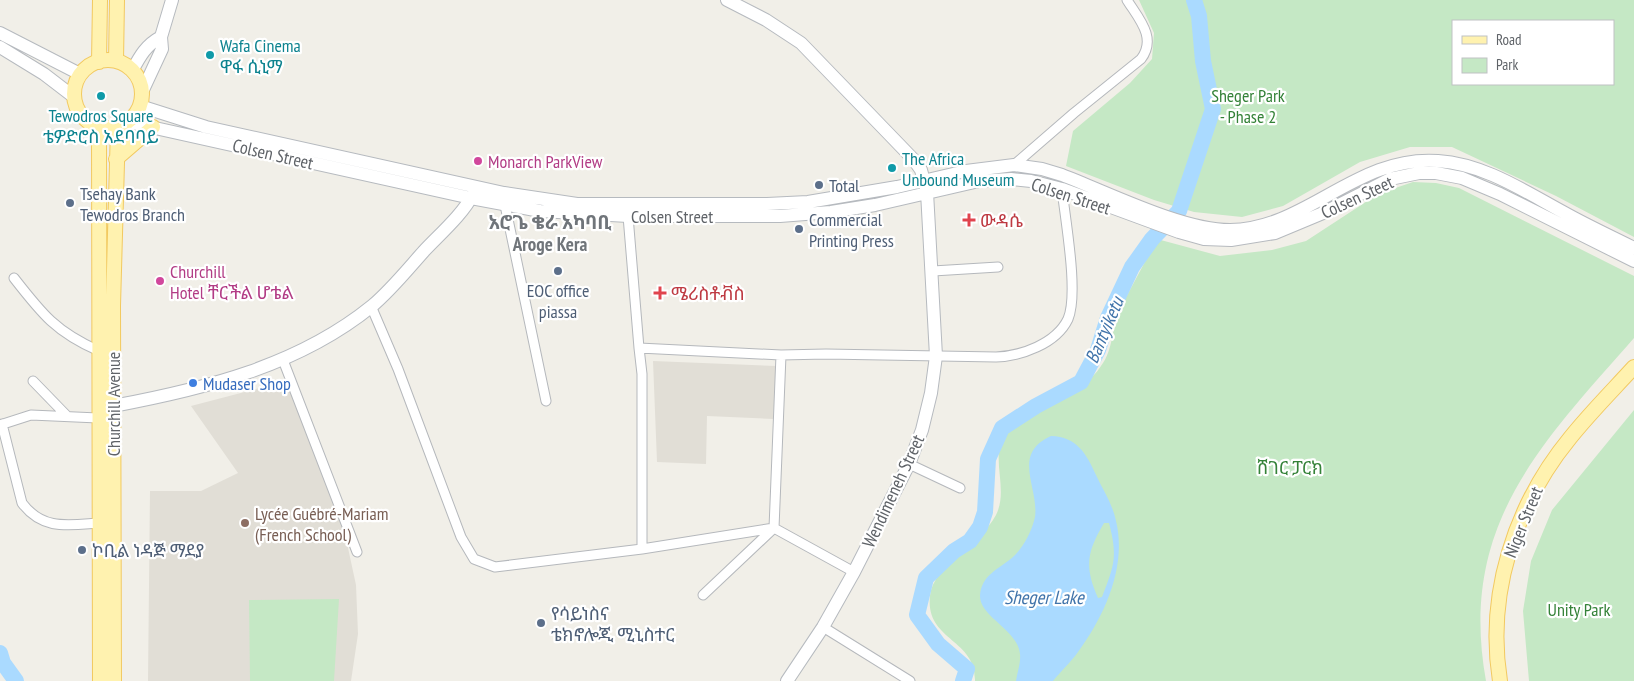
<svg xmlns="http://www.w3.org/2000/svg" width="1634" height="681" viewBox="0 0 1634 681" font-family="'PT Sans Narrow','Noto Sans Ethiopic',sans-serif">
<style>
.education{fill:#e1ded6}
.green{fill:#c5e8c5;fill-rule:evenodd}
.water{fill:#aadaff;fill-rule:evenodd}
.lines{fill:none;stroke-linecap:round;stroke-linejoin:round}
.river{stroke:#aadaff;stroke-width:16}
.street-casing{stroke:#b5b8bc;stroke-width:11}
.secondary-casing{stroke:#b6babf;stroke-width:14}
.primary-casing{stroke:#f2c960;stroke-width:16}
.street{stroke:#fff;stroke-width:9}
.secondary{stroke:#fff;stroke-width:12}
.primary{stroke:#fff2af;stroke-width:14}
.culture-dot{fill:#0f9aa8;stroke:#fff;stroke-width:2}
.hotel-dot{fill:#d1479c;stroke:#fff;stroke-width:2}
.service-dot{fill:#5c6f8a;stroke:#fff;stroke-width:2}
.health-dot{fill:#e0444e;stroke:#fff;stroke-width:2}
.shop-dot{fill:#3f7fe0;stroke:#fff;stroke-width:2}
.education-dot{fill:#8d6e63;stroke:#fff;stroke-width:2}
.labels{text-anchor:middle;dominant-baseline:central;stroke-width:4.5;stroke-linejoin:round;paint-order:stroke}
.culture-label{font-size:18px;fill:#0d838f;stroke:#fff;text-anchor:start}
.park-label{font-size:18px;fill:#348238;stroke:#fff}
.street-label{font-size:18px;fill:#5f6368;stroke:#fff}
.hotel-label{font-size:18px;fill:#b23c85;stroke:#fff;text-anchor:start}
.service-label{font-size:18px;fill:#4e5e75;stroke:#fff;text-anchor:start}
.health-label{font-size:18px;fill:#be3a42;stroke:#fff;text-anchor:start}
.shop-label{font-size:18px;fill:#366cbe;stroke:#fff;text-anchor:start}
.education-label{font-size:18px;fill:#785e54;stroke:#fff;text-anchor:start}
.neighbourhood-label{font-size:19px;font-weight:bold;fill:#70757a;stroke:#fff}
.water-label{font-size:19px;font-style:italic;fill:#4174aa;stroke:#fff}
</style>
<rect width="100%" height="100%" fill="#f1efe8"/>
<!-- education -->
<path class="education" d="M 653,361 L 777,366 L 773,419 L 707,416 L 706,464 L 657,462 Z
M 286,381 L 345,534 L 356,585 L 358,634 L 351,681 L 148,681 L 150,491 L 201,491 L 238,473 L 191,406 Z"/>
<!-- green -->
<path class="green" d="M 1139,0 L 1634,0 L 1634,237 L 1556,196 L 1452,147 L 1410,147 L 1360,162 L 1283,206 L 1242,217 L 1194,212 L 1154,200 L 1066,166 L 1073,131 L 1130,83 L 1152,59 L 1154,33 ZM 1453,21 L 1613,21 L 1613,84 L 1453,84 Z
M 1413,182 L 1436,183 L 1459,188 L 1634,276 L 1634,338 C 1540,445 1458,526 1486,681 L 975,681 C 976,638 925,641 930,596 C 933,565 981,544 996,515 C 1010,487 987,454 1008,428 C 1031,400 1079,400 1101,366 C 1114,349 1111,328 1120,309 C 1132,286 1145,262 1157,239 L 1220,256 L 1272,250 L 1306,241 L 1378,194 Z
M 1634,410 L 1634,681 L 1529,681 L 1523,611 L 1531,561 L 1552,510 Z
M 339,599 L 334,681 L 250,681 L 249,600 Z"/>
<!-- water -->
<path class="water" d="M 1051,436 C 1077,437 1086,453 1096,475 C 1103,490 1113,505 1116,521 C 1127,566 1105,615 1078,652 C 1071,662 1061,671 1053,681 L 1016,681 C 1017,673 1021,663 1020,654 C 1018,630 980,617 980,596 C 981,575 999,569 1013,557 C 1023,548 1032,531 1035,517 C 1039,487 1011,454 1051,436 ZM 1104,523 L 1109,523 C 1118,557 1114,566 1102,597 L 1098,598 C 1084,566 1087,552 1104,523 Z"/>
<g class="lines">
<!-- river -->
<path class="river" d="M 0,653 L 3,663 L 16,681
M 963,681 L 967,669 L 938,644 L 917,615 L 926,578 L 954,551 L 970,541 L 980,527 L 985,512 L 988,459 L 1002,428 L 1036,406 L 1081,382 L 1098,350 L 1108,318 L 1132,267 L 1152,239 L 1179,211 L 1213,109 L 1203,61 L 1199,16 L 1194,0"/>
<defs>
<path id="street" d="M 1014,165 L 1074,113 L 1141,59 C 1157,38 1139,19 1127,0
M 505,205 L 546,401
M 628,216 L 639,348 L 781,355
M 933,271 L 998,267
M 14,278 C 42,314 56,332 99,351
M 371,306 L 398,369 L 461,537 L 474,559 L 495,567 L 642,549 L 774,528 L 781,355 L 826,354 L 996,357 C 1021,356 1056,344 1068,319 C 1079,293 1065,219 1062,189
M 639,348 L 642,374 L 642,549
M 283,360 L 357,552
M 33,381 L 67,416
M 2,424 L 22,503 C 43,531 69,525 99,523
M 0,425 L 31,415 L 98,418
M 909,464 L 960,488
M 703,595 L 774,528 L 854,572
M 823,627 L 910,681"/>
<path id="secondary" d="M 727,0 L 766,20 L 801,43 L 914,160 L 921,170 L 927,192 L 936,356 L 931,393 L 922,430 L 909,464 L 854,572 L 823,627 L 787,681
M 0,33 L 80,74
M 0,47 L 44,74 L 74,97
M 132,71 C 140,56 146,45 161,37 L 172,0
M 142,92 L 162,49 L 161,37
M 140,106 L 206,127 L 504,193 L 577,204 L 767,204 L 808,202 L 897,187 L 966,171 L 1014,165 L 1042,169 L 1062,175 C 1109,193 1182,230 1230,230 C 1307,229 1356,155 1438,161 C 1484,164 1524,191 1563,212 C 1586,225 1610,236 1634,248
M 128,122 L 471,198 L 540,211 L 628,216 L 780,216 L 831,212 L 875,205 L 979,181 L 1011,179 L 1031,181 L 1062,189 L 1179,232 L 1204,239 L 1231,240 L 1275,233 L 1323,213 L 1390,179 L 1419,173 L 1436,173 L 1462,178 L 1500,194 L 1634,261
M 113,406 C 204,389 298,366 372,306 C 391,290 407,270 424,251 C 439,235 464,213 473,194"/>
<path id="primary" d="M74 94a34 34 0 1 1 68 0a34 34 0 1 1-68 0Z
M 116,61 L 117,0
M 99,62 L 100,0
M 99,127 L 100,681
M 116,159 L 153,127
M 114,681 L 113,306 L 118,127
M 1500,681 C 1486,594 1515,505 1570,438 C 1590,413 1613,390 1634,367"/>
</defs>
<!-- street casing -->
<use href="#street" class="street-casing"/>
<!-- secondary casing -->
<use href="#secondary" class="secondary-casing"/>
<!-- primary casing -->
<use href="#primary" class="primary-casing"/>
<!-- street -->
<use href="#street" class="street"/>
<!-- secondary -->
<use href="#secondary" class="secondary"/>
<!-- primary -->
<use href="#primary" class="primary"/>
</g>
<!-- markers -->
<g class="culture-dot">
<circle cx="210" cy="55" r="5"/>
<circle cx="101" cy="96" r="5"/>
<circle cx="892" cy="168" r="5"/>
</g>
<g class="hotel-dot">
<circle cx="478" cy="161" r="5"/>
<circle cx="160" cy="281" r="5"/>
</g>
<g class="service-dot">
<circle cx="819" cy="185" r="5"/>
<circle cx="70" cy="203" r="5"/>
<circle cx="799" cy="229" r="5"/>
<circle cx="558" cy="271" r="5"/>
<circle cx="82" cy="550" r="5"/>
<circle cx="541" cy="623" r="5"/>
</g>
<g class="health-dot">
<path d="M966.5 212.5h5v5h5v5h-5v5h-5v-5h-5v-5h5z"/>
<path d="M657.5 285.5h5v5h5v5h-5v5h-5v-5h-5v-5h5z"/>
</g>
<circle class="shop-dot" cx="193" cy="383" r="5"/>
<circle class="education-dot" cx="245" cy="523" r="5"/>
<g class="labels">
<!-- culture labels -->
<g class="culture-label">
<text x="220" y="45">Wafa Cinema<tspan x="220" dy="21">ዋፋ ሲኒማ</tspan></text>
<text x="101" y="115" text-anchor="middle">Tewodros Square<tspan x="101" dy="21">ቴዎድሮስ አደባባይ</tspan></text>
<text x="902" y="158">The Africa<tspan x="902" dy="21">Unbound Museum</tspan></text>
</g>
<!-- park labels -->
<g class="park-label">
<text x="1248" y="95">Sheger Park<tspan x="1248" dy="21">- Phase 2</tspan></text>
<text x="1290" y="467">ሸገር ፓርክ</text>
<text x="1579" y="609">Unity Park</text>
</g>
<!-- street labels -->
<g class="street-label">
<text transform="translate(273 154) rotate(13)">Colsen Street</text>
<text transform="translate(1071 196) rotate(18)">Colsen Street</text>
<text transform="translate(1357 197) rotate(-25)">Colsen Steet</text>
<text x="672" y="216">Colsen Street</text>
<text transform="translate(113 404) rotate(-90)">Churchill Avenue</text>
<text transform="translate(893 491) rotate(-65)">Wendimeneh Street</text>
<text transform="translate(1523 522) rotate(-68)">Niger Street</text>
</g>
<!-- hotel labels -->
<g class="hotel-label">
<text x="488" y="161">Monarch ParkView</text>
<text x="170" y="271">Churchill<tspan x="170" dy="21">Hotel ቸርችል ሆቴል</tspan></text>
</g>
<!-- service labels -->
<g class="service-label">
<text x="829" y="185">Total</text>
<text x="80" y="193">Tsehay Bank<tspan x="80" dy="21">Tewodros Branch</tspan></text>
<text x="809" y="219">Commercial<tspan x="809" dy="21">Printing Press</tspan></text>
<text x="558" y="290" text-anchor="middle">EOC office<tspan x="558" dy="21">piassa</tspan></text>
<text x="92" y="550">ኮቢል ነዳጅ ማደያ</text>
<text x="551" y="613">የሳይነስና<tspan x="551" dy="21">ቴክኖሎጂ ሚኒስተር</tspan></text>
</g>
<!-- health labels -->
<g class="health-label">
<text x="980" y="220">ውዳሴ</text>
<text x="671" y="293">ሜሪስቶቭስ</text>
</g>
<!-- shop labels -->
<g class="shop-label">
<text x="203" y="383">Mudaser Shop</text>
</g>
<!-- education labels -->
<g class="education-label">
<text x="255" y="513">Lycée Guébré-Mariam<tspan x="255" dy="21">(French School)</tspan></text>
</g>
<!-- neighbourhood labels -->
<g class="neighbourhood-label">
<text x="550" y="222">አሮጌ ቄራ አካባቢ<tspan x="550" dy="22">Aroge Kera</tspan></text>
</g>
<!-- water labels -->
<g class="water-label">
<text transform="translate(1104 330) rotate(-67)">Bantyiketu</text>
<text x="1044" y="597">Sheger Lake</text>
</g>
</g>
<!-- legend -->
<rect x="1452" y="20" width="162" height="65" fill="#ffffff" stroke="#bfc1c3"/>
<rect x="1462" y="36" width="25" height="8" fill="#fff2af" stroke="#bfc1c3"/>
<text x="1496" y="45" font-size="15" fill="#5f6368">Road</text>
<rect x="1462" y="58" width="25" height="15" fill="#c5e8c5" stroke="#bfc1c3"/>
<text x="1496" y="70" font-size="15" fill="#5f6368">Park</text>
</svg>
